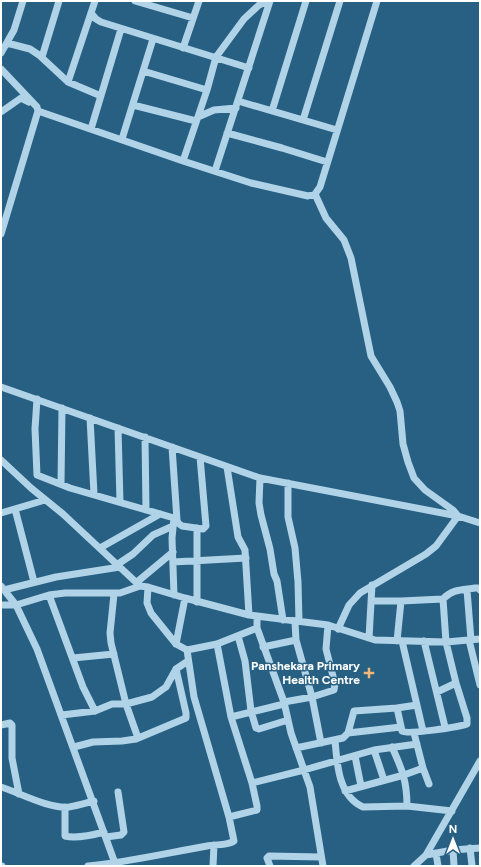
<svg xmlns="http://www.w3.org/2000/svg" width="481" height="867" viewBox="0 0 481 867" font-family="Figtree,sans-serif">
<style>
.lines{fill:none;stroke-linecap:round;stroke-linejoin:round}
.minor{stroke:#b0d3e7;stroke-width:7}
.poi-dot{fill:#f0b776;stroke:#276083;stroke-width:1.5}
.labels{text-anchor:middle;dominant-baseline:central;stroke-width:3;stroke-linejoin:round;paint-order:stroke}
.poi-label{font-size:12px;font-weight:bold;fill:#fff;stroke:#276083;text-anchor:end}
</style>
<rect width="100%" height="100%" fill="#276083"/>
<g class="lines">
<!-- minor -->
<path class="minor" d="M 135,1 L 193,18
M 91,13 L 96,19 L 101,22 L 249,68
M 7,43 L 30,49 L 39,55 L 68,82 L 101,96
M 183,48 L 199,1
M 1,53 L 14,30 L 23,1
M 42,57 L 59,1
M 1,69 L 37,107 L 38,111 L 1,234
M 143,71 L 207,90
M 68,82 L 95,1
M 238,101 L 337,130
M 133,105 L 196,121
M 38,111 L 183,161 L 251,183 L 308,196 L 315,194 L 320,187 L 377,1
M 272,111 L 306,1
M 1,112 L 21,98 L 29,102
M 198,117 L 214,110 L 236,108
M 303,120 L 340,1
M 91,129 L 121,29
M 227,133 L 282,148 L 327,162
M 122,139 L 153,39
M 183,161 L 207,90 L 216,57 L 244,19 L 259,5 L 268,1
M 215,171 L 270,1
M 315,194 L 326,218 L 344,240 L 351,258 L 371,356 L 390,387 L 397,402 L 400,411 L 403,444 L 408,462 L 414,478 L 425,490 L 453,510 L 458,516 L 436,546 L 426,554 L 360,593 L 349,605 L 338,629
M 1,387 L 260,478 L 458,516 L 480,523
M 37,399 L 35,429 L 37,475 L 70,488 L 174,518 L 177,520 L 178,523 L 182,526 L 203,529 L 206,526 L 200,457
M 90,418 L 94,494
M 118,428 L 120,502
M 145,437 L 146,510
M 172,447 L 177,520
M 1,460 L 31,488 L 63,514 L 140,586
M 227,467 L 238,537 L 245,550 L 249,615
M 260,478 L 259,503 L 261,515 L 270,549 L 274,574 L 277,581 L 283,620
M 288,483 L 288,517 L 295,548 L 298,582 L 299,621
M 61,484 L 62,408
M 15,509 L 34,582
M 1,513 L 45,500
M 197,528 L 197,602
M 100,548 L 160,514
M 173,562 L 246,558
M 118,564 L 133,554 L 153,535 L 173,526
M 137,582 L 173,552
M 1,586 L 16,605 L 37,649 L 116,866
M 148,587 L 147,603 L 151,613 L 176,644 L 187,650 L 217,644 L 257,628
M 4,590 L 56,577 L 120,567
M 467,590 L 471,640
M 114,594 L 110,633 L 111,643 L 126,704 L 138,738
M 49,595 L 83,687 L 95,711
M 174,595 L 172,538 L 174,518
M 371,601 L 401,601 L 443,599
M 1,605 L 16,605 L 49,595 L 65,593 L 120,593 L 140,586 L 148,587 L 185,598 L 249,615 L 328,625 L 375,640 L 446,642 L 480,639
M 257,617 L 257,628 L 284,702 L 291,733 L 310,787 L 323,866
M 295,622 L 296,640 L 312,697 L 321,743
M 238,636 L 245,661 L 251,711 L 256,728 L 259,729 L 288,720
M 369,638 L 372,585
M 469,640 L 480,685
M 397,641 L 401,601
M 402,641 L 423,731
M 424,641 L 445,727
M 176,644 L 185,598
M 217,644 L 231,717 L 252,783 L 257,806 L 257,810 L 229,817
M 263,647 L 296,640
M 73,658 L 114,654
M 437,692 L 456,683
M 284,702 L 312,697 L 334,690 L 335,684 L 326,649 L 328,625
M 397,708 L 402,731 C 407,735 459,727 467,724 L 467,718 L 456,683 L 446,642 L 443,599 C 452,589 462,590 475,588 L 478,588 L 480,590
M 62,715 L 95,711 L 112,704 L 126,704 L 152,697 L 166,687 L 176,669 L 188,661
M 231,717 L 284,704
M 1,725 L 10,723 L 12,725 L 12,758 L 19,794
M 348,733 L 354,711 L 397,708 L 417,705
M 414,733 L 423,768 L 429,784
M 335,740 C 337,763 338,796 363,807 L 407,806 L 452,811
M 74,747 L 93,742 L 122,741 L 136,739 L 186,718 L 186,713 L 176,669
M 392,747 C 402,769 407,781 407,806
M 296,748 L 343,738 L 348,733 L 401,727
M 374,750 L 384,780
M 355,756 L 361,786
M 252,783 L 304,770 L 374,750 L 417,744
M 1,787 C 20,793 49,809 69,807 C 77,806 86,803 94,801
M 345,791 L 404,775 L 423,768
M 65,807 L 65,836 C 76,839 93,835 104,832
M 106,837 L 121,835 L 124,832 L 118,792
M 470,848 L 472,866
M 453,850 L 454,866
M 436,853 L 438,866
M 426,855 L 480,761
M 1,866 L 2,866
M 88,866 C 128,862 167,853 207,846 C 215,844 228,846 234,841 L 229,817 L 194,697 L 187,650
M 213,866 L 214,845
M 270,866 L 267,858 L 269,856 L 321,857
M 414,866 L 426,855 L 453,850 L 480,848"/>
</g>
<!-- markers -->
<path class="poi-dot" d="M367 667h4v4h4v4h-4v4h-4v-4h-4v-4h4z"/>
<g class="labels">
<!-- poi labels -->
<g class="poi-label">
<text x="360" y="666">Panshekara Primary<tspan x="360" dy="14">Health Centre</tspan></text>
</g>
</g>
<!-- border -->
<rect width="481" height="867" fill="none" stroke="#ffffff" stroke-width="4"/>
<!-- north arrow -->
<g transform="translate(453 839)" stroke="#276083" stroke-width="3" paint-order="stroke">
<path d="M0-3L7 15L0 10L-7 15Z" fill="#ffffff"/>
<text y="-6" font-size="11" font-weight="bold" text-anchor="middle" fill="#ffffff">N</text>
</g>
</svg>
